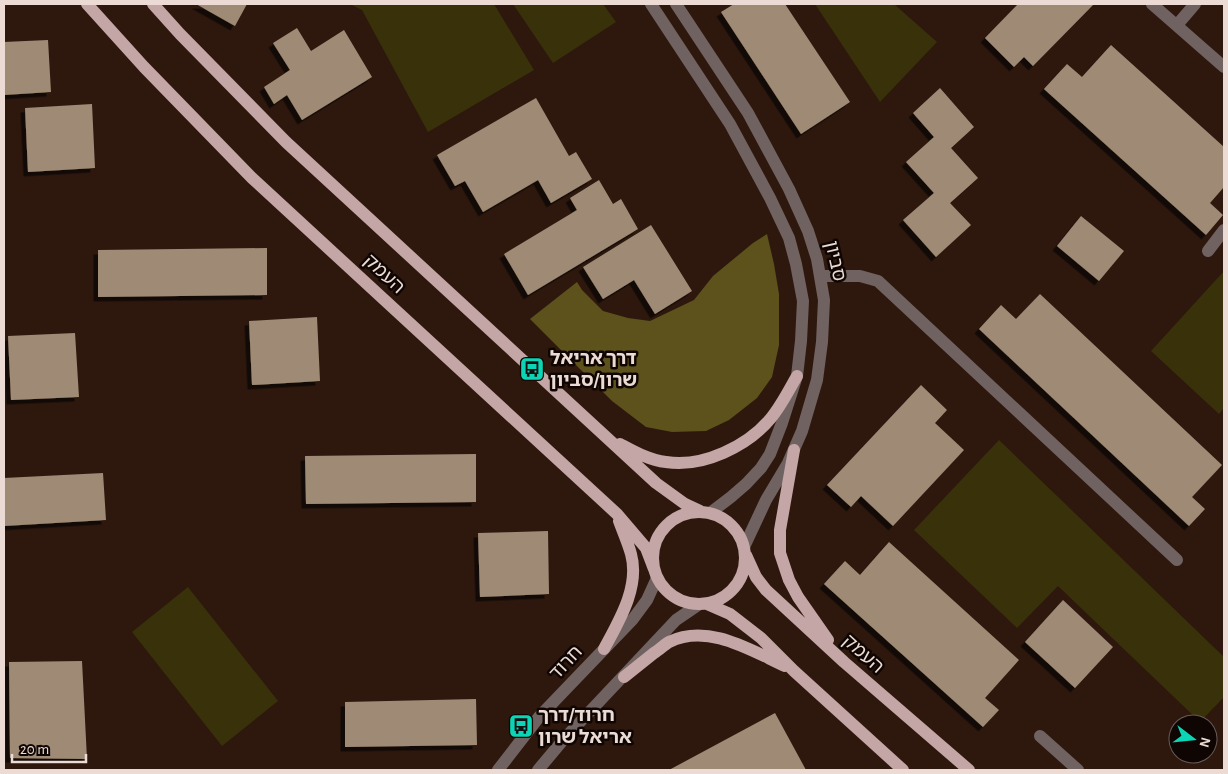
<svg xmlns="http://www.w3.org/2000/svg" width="1228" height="774" viewBox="0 0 1228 774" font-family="'Alegreya Sans','Noto Sans Hebrew',sans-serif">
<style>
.green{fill:#383109}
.forest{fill:#5d521b}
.building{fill:#9f8b74;filter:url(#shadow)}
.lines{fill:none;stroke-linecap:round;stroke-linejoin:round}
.minor{stroke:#706261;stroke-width:12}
.major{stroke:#c3a6a5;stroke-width:12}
.labels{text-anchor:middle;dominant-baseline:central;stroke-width:5;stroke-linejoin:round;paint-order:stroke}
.street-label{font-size:19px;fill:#ebdbd4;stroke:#0f0603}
.poi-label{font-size:19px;font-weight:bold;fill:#ebdbd4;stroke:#0f0603;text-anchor:start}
</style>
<defs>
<filter id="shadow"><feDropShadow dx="-4.5" dy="4.5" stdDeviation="0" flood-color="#0009"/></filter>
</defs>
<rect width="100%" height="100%" fill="#2e180e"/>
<!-- green -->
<path class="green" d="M 350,4 L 494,4 L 534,70 L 428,132 L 362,10 Z
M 513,4 L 603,4 L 616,22 L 553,63 Z
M 815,4 L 894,4 L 937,42 L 880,102 Z
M 1224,271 L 1224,408 L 1219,414 L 1151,351 Z
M 999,440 L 1224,657 L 1224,697 L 1200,722 L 1058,586 L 1017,628 L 914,530 Z
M 188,587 L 278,701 L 222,746 L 132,632 Z"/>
<!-- forest -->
<path class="forest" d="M 767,234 L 774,264 L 779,294 L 779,345 L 772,377 L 757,398 L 729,420 L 706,431 L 672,432 L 646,427 L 612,401 L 530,319 L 577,282 L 582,290 L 603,311 L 628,318 L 650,321 L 694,300 L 713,276 L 753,243 Z"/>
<!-- building -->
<path class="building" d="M 196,4 L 247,4 L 235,26 Z
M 734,4 L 785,4 L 850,102 L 801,134 L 721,12 Z
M 1018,4 L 1094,4 L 1033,66 L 1024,57 L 1014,67 L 985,38 Z
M 297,28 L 311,51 L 344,30 L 372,77 L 302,120 L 287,95 L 274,104 L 264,87 L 290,70 L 273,43 Z
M 48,40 L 51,92 L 4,95 L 4,42 Z
M 1111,45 L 1224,147 L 1224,187 L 1210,203 L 1223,215 L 1206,235 L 1044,89 L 1067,64 L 1082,77 Z
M 940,88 L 974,127 L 951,148 L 978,178 L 950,203 L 971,225 L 936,257 L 903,220 L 934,193 L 906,162 L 934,137 L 913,113 Z
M 536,98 L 569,156 L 576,152 L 592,179 L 551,203 L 538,180 L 483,212 L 465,181 L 455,186 L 437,155 Z
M 92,104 L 95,168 L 28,172 L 25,108 Z
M 599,180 L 613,204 L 621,199 L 638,229 L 528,295 L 504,254 L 577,210 L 570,198 Z
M 1081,216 L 1124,251 L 1099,281 L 1057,246 Z
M 651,225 L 692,291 L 655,314 L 634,280 L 603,299 L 583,267 Z
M 267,248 L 267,295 L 98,297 L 98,250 Z
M 1040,294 L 1222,465 L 1192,497 L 1205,509 L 1189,526 L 979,329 L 1001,305 L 1016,319 Z
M 317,317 L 320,381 L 252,385 L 249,321 Z
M 75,333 L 79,397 L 11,400 L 8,336 Z
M 921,385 L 947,410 L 935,423 L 964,450 L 893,526 L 861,496 L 851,507 L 827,485 Z
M 476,454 L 476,502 L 306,504 L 305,456 Z
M 103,473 L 106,520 L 4,526 L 4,478 Z
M 548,531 L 549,594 L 480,597 L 478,533 Z
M 889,542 L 1019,660 L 985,698 L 999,710 L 983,727 L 824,584 L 845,561 L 860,575 Z
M 1063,600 L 1113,647 L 1075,688 L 1025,642 Z
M 82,661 L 87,759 L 10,758 L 9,662 Z
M 476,699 L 477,745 L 345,747 L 345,702 Z
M 775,713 L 806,770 L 669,770 Z"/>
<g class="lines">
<!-- minor -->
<path class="minor" d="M 651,4 L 730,124 L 770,198 L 789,238 L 796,264 L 803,301 L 801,341 L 797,376 L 782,423 L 770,454 L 761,468 L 746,484 L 731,497 L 710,513
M 676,4 L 748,113 L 789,189 L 808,231 L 817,259 L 824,300 L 822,342 L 817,380 L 802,431 L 788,463 L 766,500 L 744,547
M 1152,4 L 1224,67
M 1177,25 L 1195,4
M 1208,251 L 1224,230
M 820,276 L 860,276 L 878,281 L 1177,560
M 1040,736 L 1078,770
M 498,770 L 539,717 L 633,619 L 647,600 L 657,578
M 538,770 L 564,739 L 676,620 L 698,605"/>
<!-- major -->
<path class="major" d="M 87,4 L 144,67 L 252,178 L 617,514 L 646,548 L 654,569
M 153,4 L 180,34 L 286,142 L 656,483 L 685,504 L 700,511
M 620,444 C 635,452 649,460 666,462 C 703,468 748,446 771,418 C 781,406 789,390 797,376
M 794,450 L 780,530 L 780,553 L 789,580 L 798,597 L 828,640
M653 558a46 46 0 1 1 92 0a46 46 0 1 1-92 0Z
M 746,555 L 756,577 L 766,590 L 844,662 L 969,770
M 707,604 L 730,614 L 761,638 L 794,671 L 903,770
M 604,649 C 619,621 640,587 631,554 C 628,543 623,532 619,521
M 624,677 C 634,669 644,661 654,653 C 659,650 664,645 669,642 C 708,623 750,650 785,666"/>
</g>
<!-- icons -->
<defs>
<symbol id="bus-square" viewBox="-11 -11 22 22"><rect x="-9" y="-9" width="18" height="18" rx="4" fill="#0bd5b5" stroke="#0f0603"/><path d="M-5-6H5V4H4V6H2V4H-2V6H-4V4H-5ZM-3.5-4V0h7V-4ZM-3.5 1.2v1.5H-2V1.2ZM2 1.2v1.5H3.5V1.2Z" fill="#111"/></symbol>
</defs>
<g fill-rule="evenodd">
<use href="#bus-square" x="518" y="355" width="28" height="28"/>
<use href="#bus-square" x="507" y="712" width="28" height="28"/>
</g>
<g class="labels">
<!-- street labels -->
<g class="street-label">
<text transform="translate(835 261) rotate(77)">סביון</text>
<text transform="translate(384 274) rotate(43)">העמק</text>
<text transform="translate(863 654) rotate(42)">העמק</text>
<text transform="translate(566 663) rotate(-47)">חרוד</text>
</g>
<!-- poi labels -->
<g class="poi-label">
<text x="550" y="358">דרך אריאל<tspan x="550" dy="22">שרון/סביון</tspan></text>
<text x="538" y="715">חרוד/דרך<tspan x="538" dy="22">אריאל שרון</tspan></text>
</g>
</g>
<!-- border -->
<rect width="1228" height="774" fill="none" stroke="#ebdbd4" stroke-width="10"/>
<!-- north arrow -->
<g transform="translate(1193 739) rotate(106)"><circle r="24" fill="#0f0603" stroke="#675b57"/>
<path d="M0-4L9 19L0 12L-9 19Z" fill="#0bd5b5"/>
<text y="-8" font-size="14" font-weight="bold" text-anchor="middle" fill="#ebdbd4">N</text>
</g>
<!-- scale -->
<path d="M12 754v8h74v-8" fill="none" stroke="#ebdbd4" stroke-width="2.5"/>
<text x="20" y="754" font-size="15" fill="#ebdbd4" stroke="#0f0603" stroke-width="4" paint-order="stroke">20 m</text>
</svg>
